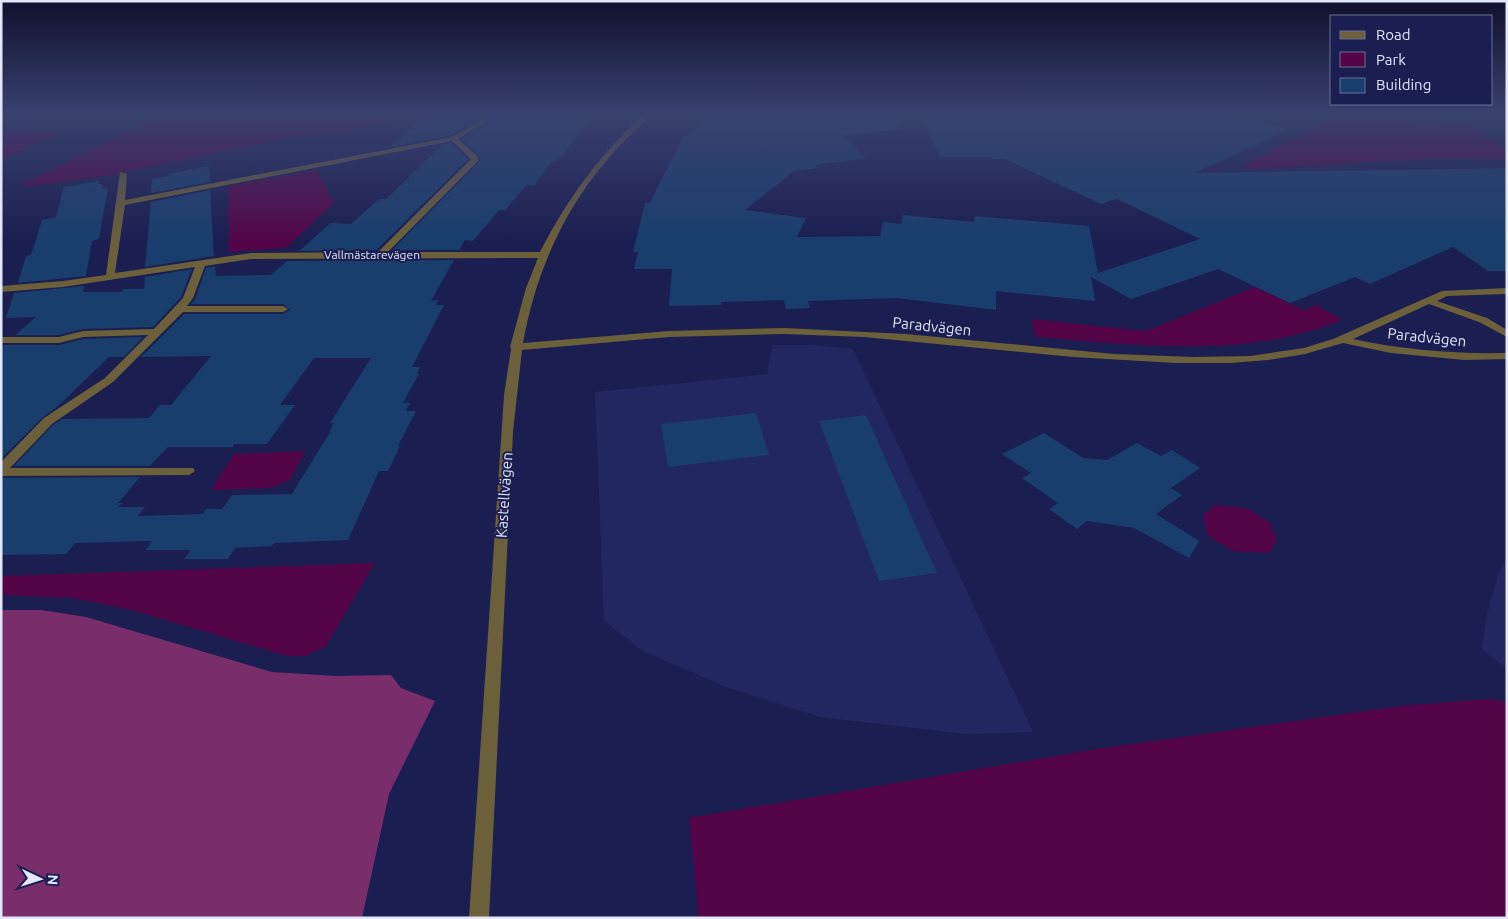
<svg xmlns="http://www.w3.org/2000/svg" width="1508" height="919" viewBox="0 0 1508 919" font-family="Ubuntu,sans-serif">
<style>
.built{fill:#222760}
.green{fill:#530548}
.forest{fill:#792e6b}
.building{fill:#193e6c}
.lines{fill:none;stroke-linecap:round;stroke-linejoin:round}
.minor{fill:#6b6039;fill-rule:evenodd}
.labels{text-anchor:middle;dominant-baseline:central;stroke-width:4;stroke-linejoin:round;paint-order:stroke}
.far-street-label{font-size:12px;fill:#e2e7fb;stroke:#1b1e50}
.street-label{font-size:15px;fill:#e2e7fb;stroke:#1b1e50}
</style>
<rect width="100%" height="100%" fill="#1b1e50"/>
<!-- built -->
<path class="built" d="M 773,345 L 813,345 L 853,349 L 1033,732 L 966,734 L 820,717 L 726,687 L 643,651 L 604,621 L 595,392 L 768,374 L 768,366 Z
M 1507,556 L 1507,669 L 1482,649 L 1486,618 L 1498,575 Z"/>
<!-- green -->
<path class="green" d="M 164,113 L 406,113 L 408,115 L 368,128 L 329,134 L 297,136 L 106,176 L 18,187 Z
M 1342,113 L 1379,113 L 1418,122 L 1465,124 L 1507,150 L 1507,159 L 1438,158 L 1252,169 L 1243,166 Z
M 14,131 L 62,132 L 1,160 L 1,133 Z
M 317,170 L 334,203 L 286,248 L 229,252 L 229,186 Z
M 1255,287 L 1304,310 L 1317,305 L 1342,320 C 1242,360 1140,345 1036,337 L 1031,319 L 1146,331 Z
M 305,451 L 290,480 L 271,488 L 211,490 L 234,454 Z
M 1216,505 L 1246,508 L 1269,522 L 1277,540 L 1269,553 L 1233,551 L 1208,536 L 1203,515 Z
M 375,563 L 326,646 L 306,656 L 287,656 L 132,610 L 73,598 L 1,595 L 1,576 Z
M 1487,699 L 1507,702 L 1507,918 L 699,918 L 689,818 L 1097,749 L 1401,706 Z"/>
<!-- forest -->
<path class="forest" d="M 1,610 L 41,610 L 86,617 L 272,672 L 336,676 L 391,675 L 401,688 L 435,701 L 389,794 L 362,918 L 1,918 Z"/>
<!-- building -->
<path class="building" d="M 427,113 L 594,113 L 564,153 L 556,161 L 552,161 L 535,185 L 527,185 L 505,210 L 499,210 L 473,241 L 465,240 L 459,250 L 392,250 L 480,161 L 479,156 L 461,139 L 488,123 L 489,119 L 486,116 L 451,135 L 390,147 Z
M 712,113 L 900,113 L 901,129 L 842,136 L 867,158 L 816,165 L 818,168 L 794,171 L 745,210 L 806,218 L 797,237 L 880,236 L 883,222 L 901,224 L 903,215 L 974,222 L 975,216 L 1089,226 L 1098,273 L 1200,239 L 1117,199 L 1101,204 L 1005,159 L 993,159 L 992,157 L 940,157 L 919,113 L 1220,113 L 1244,119 L 1246,117 L 1288,129 L 1270,137 L 1273,138 L 1194,173 L 1507,168 L 1507,271 L 1488,271 L 1453,247 L 1370,284 L 1355,277 L 1290,303 L 1218,269 L 1131,299 L 1091,277 L 1095,301 L 996,291 L 996,310 L 897,298 L 808,301 L 810,308 L 786,309 L 784,300 L 721,302 L 721,305 L 669,306 L 672,269 L 634,269 L 638,252 L 633,252 L 645,203 L 650,203 L 683,136 L 686,137 Z
M 451,143 L 468,159 L 377,250 L 299,251 L 331,223 L 351,224 L 379,199 L 386,199 L 442,145 Z
M 209,166 L 210,182 L 151,193 L 152,179 L 169,176 L 168,174 Z
M 99,181 L 98,184 L 103,184 L 102,189 L 108,188 L 99,239 L 92,241 L 86,276 L 18,283 L 26,256 L 31,255 L 42,220 L 56,217 L 64,187 Z
M 210,190 L 214,256 L 145,267 L 151,202 Z
M 454,260 L 431,301 L 438,300 L 436,305 L 444,305 L 412,367 L 420,367 L 417,374 L 419,374 L 403,403 L 410,403 L 406,411 L 416,411 L 398,446 L 400,446 L 388,471 L 379,471 L 348,540 L 274,543 L 272,546 L 235,548 L 228,559 L 184,559 L 191,550 L 146,550 L 152,541 L 75,543 L 66,554 L 1,555 L 1,478 L 140,477 L 118,503 L 122,503 L 118,507 L 145,507 L 138,516 L 203,514 L 206,509 L 222,509 L 232,495 L 292,494 L 330,432 L 329,432 L 334,423 L 330,423 L 371,358 L 314,358 L 280,405 L 295,405 L 267,444 L 234,444 L 233,447 L 168,447 L 150,466 L 14,466 L 53,425 L 62,419 L 149,418 L 160,405 L 171,405 L 211,356 L 141,357 L 184,314 L 283,314 L 290,310 L 283,304 L 191,304 L 195,299 L 206,268 L 215,266 L 216,276 L 271,275 L 287,261 Z
M 192,269 L 181,297 L 153,327 L 83,329 L 59,335 L 15,335 L 36,317 L 6,318 L 14,293 L 84,286 L 83,292 L 121,292 L 124,289 L 144,289 L 145,277 Z
M 143,337 L 124,357 L 109,357 L 56,408 L 43,417 L 1,459 L 1,347 L 4,345 L 59,345 L 83,339 Z
M 756,413 L 769,455 L 668,467 L 661,424 Z
M 866,415 L 937,573 L 879,581 L 819,421 Z
M 1044,433 L 1083,458 L 1107,460 L 1137,443 L 1161,456 L 1172,450 L 1200,468 L 1171,488 L 1182,495 L 1156,514 L 1199,541 L 1189,558 L 1134,528 L 1087,521 L 1077,529 L 1049,509 L 1058,503 L 1022,478 L 1031,473 L 1002,454 Z"/>
<g class="lines">
<!-- minor -->
<path class="minor" d="M 645,113 L 652,113 C 638,129 621,143 607,160 C 562,212 535,276 523,343 L 669,331 L 784,328 L 906,334 L 1114,354 L 1193,357 L 1250,356 L 1304,348 L 1333,339 L 1442,291 L 1507,288 L 1507,294 L 1447,296 L 1437,301 L 1487,318 L 1507,330 L 1507,337 L 1479,322 L 1429,304 L 1353,339 C 1404,350 1454,354 1507,353 L 1507,359 L 1464,360 L 1391,353 L 1343,343 L 1305,354 L 1268,360 L 1231,363 L 1175,363 L 1073,357 L 864,337 L 784,334 L 669,337 L 522,350 L 513,432 L 489,918 L 469,918 L 504,395 L 511,349 L 510,347 L 526,288 L 538,258 L 251,259 L 205,266 L 193,298 L 187,306 L 283,306 L 288,309 L 283,312 L 183,312 L 113,382 L 52,424 L 10,468 L 193,468 L 195,471 L 189,475 L 1,476 L 1,462 L 44,418 L 105,378 L 148,335 L 83,337 L 59,343 L 1,343 L 1,337 L 59,337 L 83,331 L 154,329 L 183,298 L 195,267 L 63,287 L 1,292 L 1,286 L 63,281 L 106,275 L 120,172 L 127,174 L 125,200 L 452,137 L 485,118 L 487,119 L 487,121 L 458,139 L 478,157 L 478,161 L 388,252 L 540,252 C 567,199 601,153 645,113 ZM 452,141 L 471,159 L 378,252 L 251,253 L 115,273 L 125,205 Z"/>
</g>
<!-- sky -->
<linearGradient id="sky" x2="0" y2="1"><stop stop-color="#0f102c"/><stop offset="0.47" stop-color="#39416f"/><stop offset="1" stop-color="#39416f" stop-opacity="0"/></linearGradient>
<rect width="1508" height="242" fill="url(#sky)"/>
<g class="labels">
<!-- far-street labels -->
<g class="far-street-label">
<text x="372" y="254">Vallmästarevägen</text>
</g>
<!-- street labels -->
<g class="street-label">
<text transform="translate(932 326) rotate(6)">Paradvägen</text>
<text transform="translate(1427 337) rotate(6)">Paradvägen</text>
<text transform="translate(504 495) rotate(-86)">Kastellvägen</text>
</g>
</g>
<!-- border -->
<rect width="1508" height="919" fill="none" stroke="#e2e7fb" stroke-width="5"/>
<!-- legend -->
<rect x="1330" y="15" width="162" height="90" fill="#1b1e50" stroke="#6b6e94"/>
<rect x="1340" y="31" width="25" height="8" fill="#6b6039" stroke="#6b6e94"/>
<text x="1376" y="40" font-size="15" fill="#e2e7fb">Road</text>
<rect x="1340" y="52" width="25" height="15" fill="#530548" stroke="#6b6e94"/>
<text x="1376" y="65" font-size="15" fill="#e2e7fb">Park</text>
<rect x="1340" y="78" width="25" height="15" fill="#193e6c" stroke="#6b6e94"/>
<text x="1376" y="90" font-size="15" fill="#e2e7fb">Building</text>
<!-- north arrow -->
<g transform="translate(40 879) rotate(94)" stroke="#1b1e50" stroke-width="4" paint-order="stroke">
<path d="M0-4L9 19L0 12L-9 19Z" fill="#e2e7fb"/>
<text y="-8" font-size="14" font-weight="bold" text-anchor="middle" fill="#e2e7fb">N</text>
</g>
</svg>
